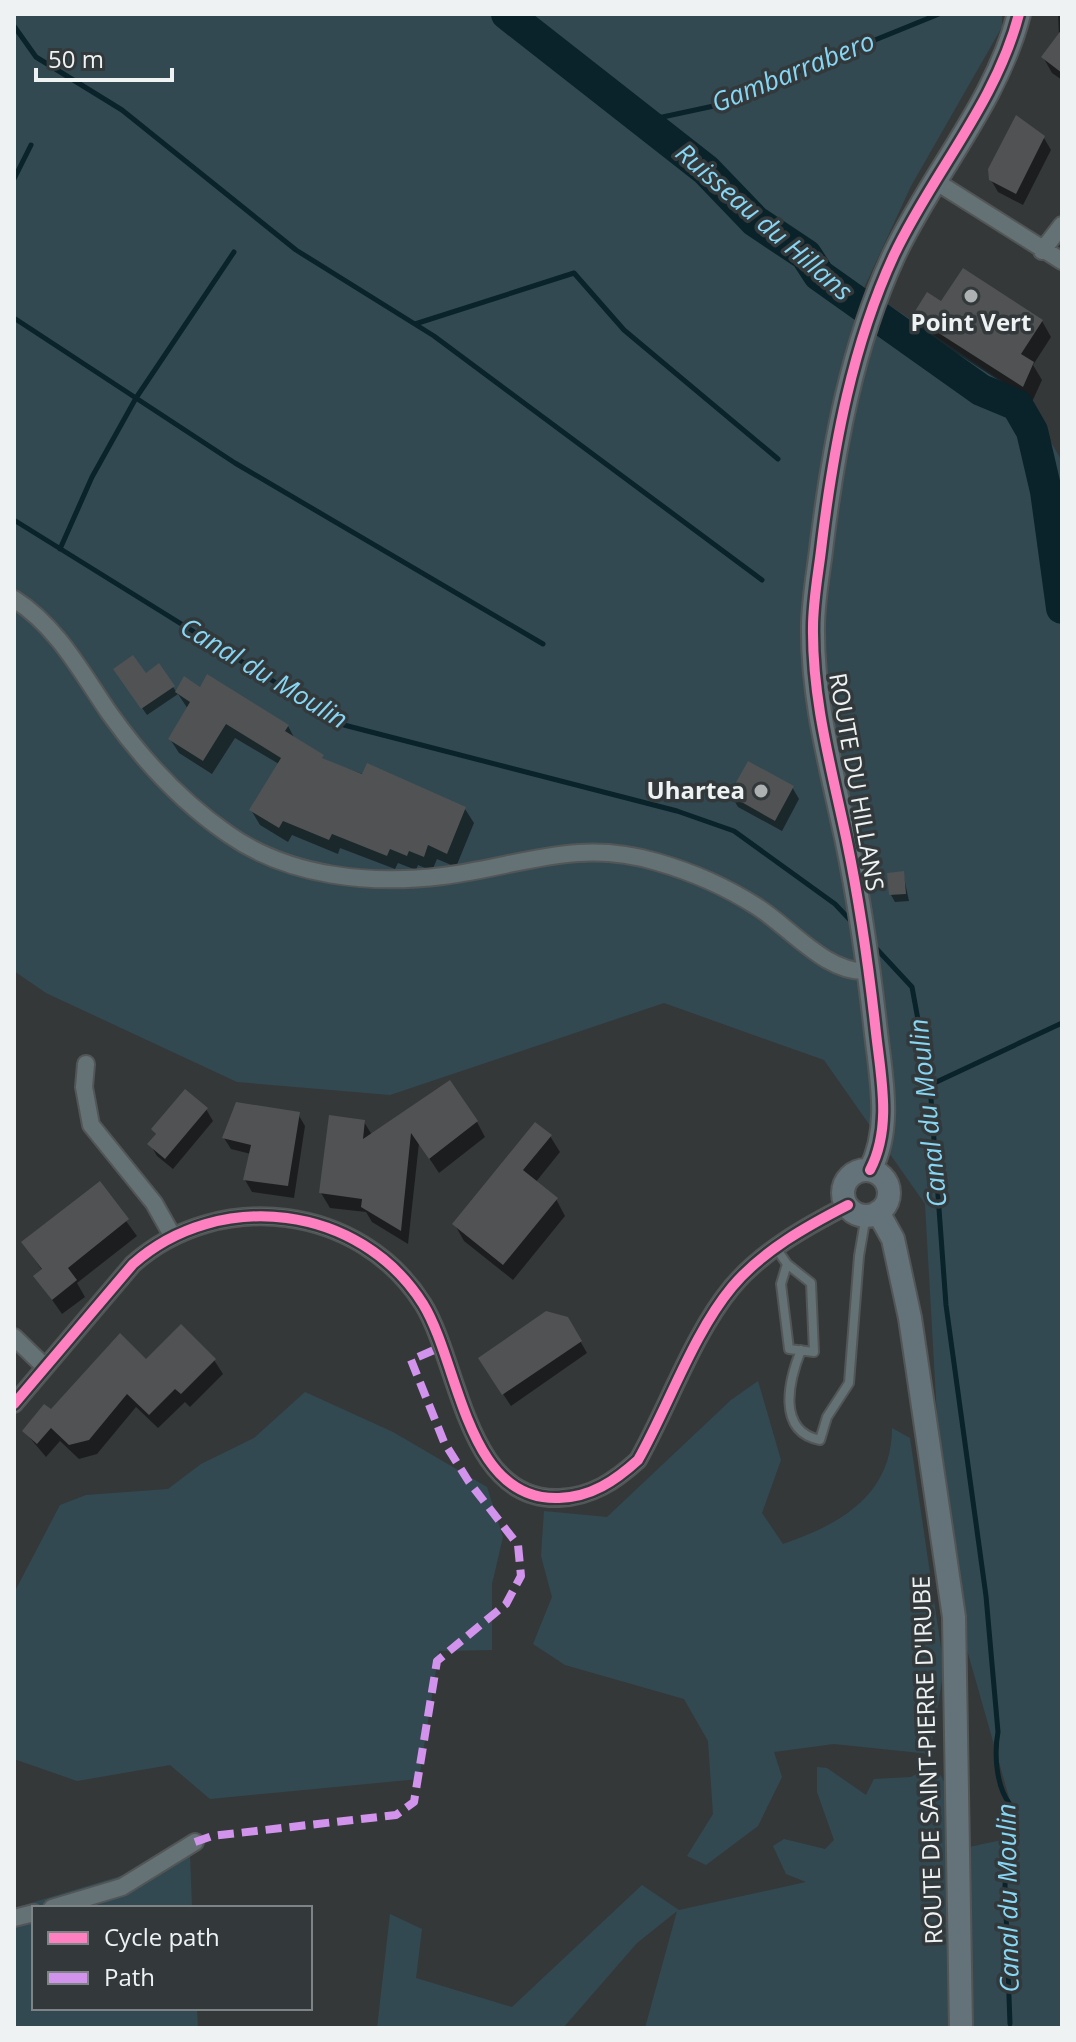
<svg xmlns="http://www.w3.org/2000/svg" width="1076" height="2042" viewBox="0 0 1076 2042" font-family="'Open Sans',sans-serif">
  <rect width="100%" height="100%" fill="#353839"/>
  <path fill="#324952" d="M14 14H1002V27L911 186 864 288 1023 395 1062 461V2028H645L677 1911 637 1943 563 2028H377L390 1914 422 1929 416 1978 512 2007 642 1885 679 1910 806 1882 786 1874 773 1846 784 1839 825 1849 834 1840 817 1792V1767L827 1768 866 1795 874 1779 911 1777 932 1765C955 1785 951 1825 946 1852L1020 1836 946 1576 925 1204 824 1060 664 1003 390 1095 237 1082 46 993 14 971Z
    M758 1381 781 1460 762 1513 783 1544C841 1524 892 1495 892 1428L910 1438 944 1668 930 1754 834 1744 774 1752 782 1777 758 1826 706 1865 687 1856 713 1814 708 1741 684 1699 565 1665 533 1644 552 1597 541 1556 544 1511 607 1517 731 1400Z
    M305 1392 393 1432 487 1487 503 1537 492 1584V1650L439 1651 419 1779 210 1799 170 1765 77 1781 14 1759V1593L60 1505 86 1495 168 1489 201 1464 254 1438Z
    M190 1855 192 1908H34V2008H197L198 2028H14V1908Z"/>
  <path fill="#0007" d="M1058 14H1062V80L1052 73 1043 57 1059 37Z
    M1044 138 1051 150 1023 205 998 192 991 180Z
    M914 316 1042 321 1051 337 1033 365 1042 380 1032 402 924 332Z
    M145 675 173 687 177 693 201 690 288 726 296 741 325 761 465 809 474 823 456 867 437 859 432 871 418 865 416 870 398 863 395 869 340 848 338 854 292 835 288 842 260 825 251 810 279 764 235 738 212 774 179 753 170 739 188 709 178 694 147 715 120 676Z
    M792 787 799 799 782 831 738 807 731 795Z
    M903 873 909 901 895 902 891 895Z
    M206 1109 213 1121 173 1169 157 1156 150 1144 157 1136 153 1130Z
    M298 1114 305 1126 294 1198 252 1192 245 1180 251 1154 231 1149 224 1138Z
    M364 1122 372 1135 477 1122 485 1137 439 1173 419 1143 408 1244 372 1222 366 1212 330 1208 321 1193Z
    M550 1136 560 1152 535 1183 556 1199 565 1216 513 1280 464 1241 455 1225Z
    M99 1184 137 1236 77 1283 85 1297 62 1314 36 1277 42 1270 23 1243Z
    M567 1318 587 1353 511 1406 487 1370Z
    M214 1360 223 1374 190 1407 185 1402 158 1428 136 1407 97 1454 79 1459 60 1441 46 1457 24 1431 51 1412 146 1362Z"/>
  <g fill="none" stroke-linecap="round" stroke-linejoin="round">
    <path stroke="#0a222a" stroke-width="5" d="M14 26 36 57 122 110 296 250 434 336 762 580
      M644 121 723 104 743 90 759 87 939 14
      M14 179 31 145
      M14 318 235 463 543 644
      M415 324 574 273 624 330 778 459
      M14 520 344 725 677 811 734 831 835 904 853 923
      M60 549 92 477 136 398 234 252
      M873 945 912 987 930 1085 946 1305 986 1596 998 1732C994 1753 996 1785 1009 1803L1005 1886 1010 2024
      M930 1085 1062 1023"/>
    <path stroke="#0a222a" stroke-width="32" d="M507 14 706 170 755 221 806 255 819 275 981 390 1017 405 1032 431 1046 491 1062 608"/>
  </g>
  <path fill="#505253" d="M1062 29V73L1041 57Z
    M1016 115 1045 136 1016 194 989 180 988 169Z
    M963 268 1043 320 1021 354 1034 362 1023 387 912 316 927 292 941 301Z
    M133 655 146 673 159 663 175 686 141 709 113 669Z
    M207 674 289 725 285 731 324 755 322 758 362 774 367 763 466 807 447 854 428 845 424 857 409 851 407 856 390 849 387 856 332 834 329 840 283 821 279 828 249 810 281 758 226 724 203 761 168 739 190 702 175 692 184 676 200 687Z
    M748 761 794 786 775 821 729 795Z
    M904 871 906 894 889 895 887 873Z
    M450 1080 478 1121 429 1159 411 1133 401 1231 361 1207 362 1199 319 1193 329 1115 365 1120 363 1139Z
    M185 1089 208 1108 165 1159 147 1144 156 1134 151 1129Z
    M236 1102 300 1112 288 1186 243 1180 251 1145 222 1138Z
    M535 1122 552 1135 523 1170 558 1198 503 1265 452 1224Z
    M100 1181 129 1219 68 1268 77 1280 52 1300 33 1276 42 1269 21 1242Z
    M546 1311 568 1317 582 1341 502 1395 478 1358Z
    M181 1324 216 1359 181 1394 175 1389 149 1415 127 1394 89 1440 69 1445 51 1428 37 1444 22 1431 44 1404 51 1409 120 1333 146 1359Z"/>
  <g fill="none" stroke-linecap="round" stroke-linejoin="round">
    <defs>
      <path id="lane" d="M776 1248 787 1264 811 1283 814 1352 789 1349 781 1284 787 1264
        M801 1350C789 1380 776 1431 820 1440L827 1417 849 1383 859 1256 866 1215"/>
      <path id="street" d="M935 181 1062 261
        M1042 251 1062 225
        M14 599C58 627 81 672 110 714 142 759 183 803 228 834 289 877 371 885 443 876 522 866 576 838 657 862 692 872 726 887 756 906 790 927 827 975 869 971
        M86 1064 84 1087 91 1125 154 1203 172 1235
        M14 1337 45 1367
        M14 1404 133 1264C219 1188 360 1204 423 1304 460 1364 466 1502 559 1498 591 1497 615 1481 638 1460 669 1405 693 1334 732 1287 762 1251 807 1226 848 1205
        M52 1908 122 1887 195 1842
        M14 1918 34 1913"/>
      <path id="secondary" d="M870 1170C892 1128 881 1078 876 1033 869 969 860 905 847 842 832 770 812 701 813 627 813 599 819 570 822 542 834 445 852 346 894 255 932 174 996 103 1019 14
        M843 1193a23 23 0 1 1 46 0a23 23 0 1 1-46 0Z
        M878 1212 893 1239 910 1318 954 1617 961 2028"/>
    </defs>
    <use href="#lane" stroke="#535656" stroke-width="12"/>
    <use href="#street" stroke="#535656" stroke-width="20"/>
    <use href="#secondary" stroke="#535656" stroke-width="26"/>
    <use href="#lane" stroke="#647175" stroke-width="8"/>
    <use href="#street" stroke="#647175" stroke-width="16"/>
    <use href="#secondary" stroke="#647379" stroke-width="22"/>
    <path stroke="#d193ec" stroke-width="8" stroke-dasharray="16 8" stroke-linecap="butt" d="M195 1842 212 1836 396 1815 414 1802 437 1661 506 1604 521 1576 518 1545 469 1482 444 1442 411 1360 441 1347"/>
    <defs>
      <path id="cycleway" d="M870 1170C892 1128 881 1078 876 1033 869 969 860 905 847 842 832 770 812 701 813 627 813 599 819 570 822 542 834 445 852 346 894 255 932 174 996 103 1019 14
        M14 1404 133 1264C219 1188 360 1204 423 1304 460 1364 466 1502 559 1498 591 1497 615 1481 638 1460 669 1405 693 1334 732 1287 762 1251 807 1226 848 1205"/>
    </defs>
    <use href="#cycleway" stroke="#33393b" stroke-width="15"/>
    <use href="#cycleway" stroke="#ff80c0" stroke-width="10"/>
  </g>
  <g fill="#adb1b2" stroke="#33393b" stroke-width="3">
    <circle cx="971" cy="296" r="8"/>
    <circle cx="761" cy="791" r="8"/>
  </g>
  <g text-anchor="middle" stroke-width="7" stroke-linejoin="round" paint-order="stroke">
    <g font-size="24" font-weight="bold" fill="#eef2f3" stroke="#33393b">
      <text x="971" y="331">Point Vert</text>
      <text x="745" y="799" text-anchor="end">Uhartea</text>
    </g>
    <g font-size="24" fill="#eef2f3" stroke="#33393b">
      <text transform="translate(856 782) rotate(80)" y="8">ROUTE DU HILLANS</text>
      <text transform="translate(928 1760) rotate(-92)" y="8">ROUTE DE SAINT-PIERRE D'IRUBE</text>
    </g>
    <g font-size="26" font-style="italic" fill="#86d6f4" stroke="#33393b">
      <text transform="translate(793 72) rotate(-22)" y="9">Gambarrabero</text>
      <text transform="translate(764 222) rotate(41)" y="9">Ruisseau du Hillans</text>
      <text transform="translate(264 673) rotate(31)" y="9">Canal du Moulin</text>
      <text transform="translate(928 1113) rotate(-96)" y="9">Canal du Moulin</text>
      <text transform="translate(1008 1898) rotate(-91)" y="9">Canal du Moulin</text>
    </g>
  </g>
  <rect width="1076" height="2042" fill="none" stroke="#eef2f3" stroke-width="32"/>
  <rect x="32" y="1906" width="280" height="104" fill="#33393b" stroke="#7e8385" stroke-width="2"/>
  <rect x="48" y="1932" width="40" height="12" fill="#ff80c0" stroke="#7e8385" stroke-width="2"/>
  <text x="104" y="1946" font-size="24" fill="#eef2f3">Cycle path</text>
  <rect x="48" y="1972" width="40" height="12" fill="#d193ec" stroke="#7e8385" stroke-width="2"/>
  <text x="104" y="1986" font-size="24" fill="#eef2f3">Path</text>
  <path d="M36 68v12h136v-12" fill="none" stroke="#eef2f3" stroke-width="4"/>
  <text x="48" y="68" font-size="24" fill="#eef2f3" stroke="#33393b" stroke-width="6" paint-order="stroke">50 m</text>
</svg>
